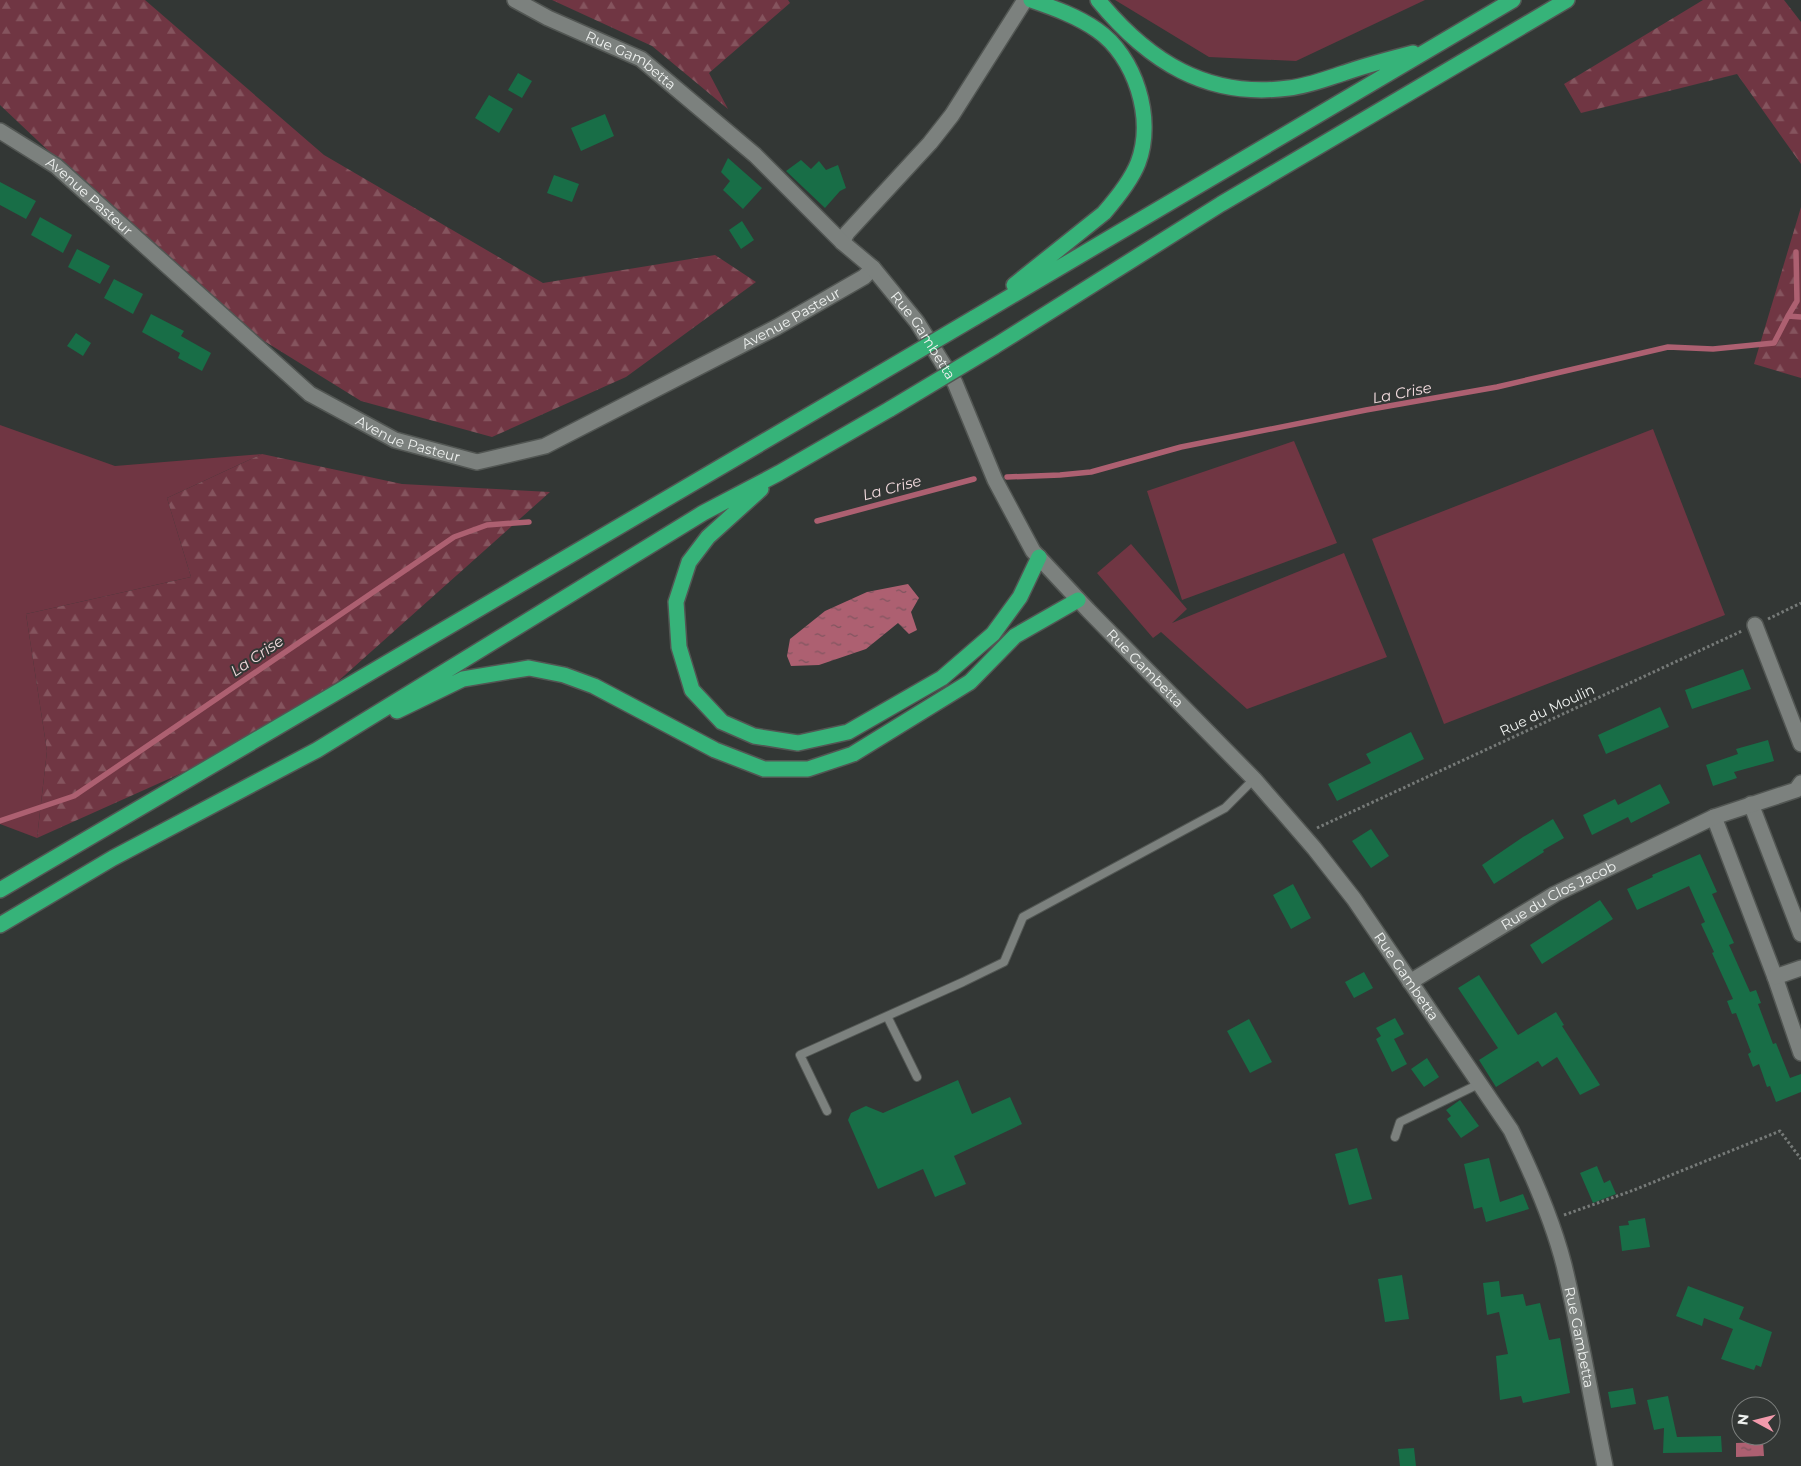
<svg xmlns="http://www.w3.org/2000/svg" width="1801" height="1466" viewBox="0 0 1801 1466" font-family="Montserrat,sans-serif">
  <defs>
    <pattern id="forest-firs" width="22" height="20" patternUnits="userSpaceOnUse" patternTransform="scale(1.25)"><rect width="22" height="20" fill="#703643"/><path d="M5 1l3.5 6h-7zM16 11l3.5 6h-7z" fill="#85545e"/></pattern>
    <pattern id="water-ripples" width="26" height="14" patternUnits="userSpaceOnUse" patternTransform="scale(1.25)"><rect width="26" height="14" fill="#ad6071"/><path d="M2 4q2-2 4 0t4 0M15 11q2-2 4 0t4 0" fill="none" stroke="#7f555f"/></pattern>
  </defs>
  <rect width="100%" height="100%" fill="#333735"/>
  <path fill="#703643" d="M1115 0H1425L1296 61 1209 57Z
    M0 425 115 466 262 454 167 498 191 577 26 614 47 751 37 838 0 824Z
    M1653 429 1725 615 1444 724 1372 539Z
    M1294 441 1337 543 1182 600 1147 491Z
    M1131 544 1187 609 1172 623 1344 553 1387 657 1247 709 1161 632 1153 638 1097 573Z"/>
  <path fill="url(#forest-firs)" d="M0 0H145L324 155 543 283 715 255 756 282 626 377 492 437 361 401 222 315 0 105Z
    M552 0H788L790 3 709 73 728 109 652 46Z
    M1703 0H1784L1801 22V164L1737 74 1581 113 1564 84Z
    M1801 207V378L1754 364Z
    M262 454 402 484 550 492 289 725 37 838 47 751 26 614 191 577 167 498Z"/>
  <path fill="url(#water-ripples)" d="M908 584 919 598 911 612 917 630 909 634 898 623 866 649 819 665 791 666 787 656 790 639 825 611 867 592Z
    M1763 1442 1764 1456 1736 1457V1443Z"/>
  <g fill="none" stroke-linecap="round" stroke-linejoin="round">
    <path stroke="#ad6071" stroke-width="5.5" d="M1788 316 1797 301 1796 252
      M1007 477 1060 475 1091 472 1181 447 1366 410 1497 387 1668 347 1713 349 1774 343 1788 316 1801 317
      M817 521 974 479
      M0 821 74 796 454 537 487 525 529 522"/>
  </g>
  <path fill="#186e47" d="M518 73 532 81 522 98 508 90Z
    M489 95 513 109 499 133 475 118Z
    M605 114 614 136 581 151 571 128Z
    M728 158 762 188 743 209 723 190 730 181 721 172Z
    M801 160 811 169 819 161 826 170 838 165 846 188 840 191 825 208 786 171Z
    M554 175 579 184 572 202 547 193Z
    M0 182 36 201 26 219 0 205Z
    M40 217 72 235 63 253 31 235Z
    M742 221 754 240 741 249 729 230Z
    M77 249 110 266 100 284 68 267Z
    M114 279 143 294 133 314 104 298Z
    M151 314 184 331 181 336 211 353 202 371 178 358 180 353 142 332Z
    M76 333 91 343 83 356 67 346Z
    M1743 669 1751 689 1692 709 1685 690Z
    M1660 707 1669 727 1606 754 1598 735Z
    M1411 732 1424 759 1337 801 1328 784 1371 763 1366 754Z
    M1768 740 1774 761 1734 772 1737 778 1713 786 1706 765 1738 754 1736 749Z
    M1660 784 1670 803 1631 823 1628 817 1592 835 1583 815 1615 799 1618 805Z
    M1553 819 1564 838 1543 850 1544 852 1494 884 1482 865 1523 837Z
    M1371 829 1389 856 1371 868 1352 841Z
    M1700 854 1717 892 1712 894 1734 943 1729 945 1750 992 1756 990 1761 1003 1758 1004 1773 1044 1776 1043 1790 1078 1801 1074V1092L1776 1102 1770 1086 1767 1087 1759 1064 1753 1067 1748 1054 1751 1052 1736 1013 1732 1014 1727 1001 1733 999 1712 953 1714 952 1701 924 1705 922 1689 886 1637 910 1627 889 1653 877 1652 875Z
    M1293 884 1311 918 1291 929 1273 895Z
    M1600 900 1613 919 1542 964 1530 945Z
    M1364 972 1373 988 1354 998 1345 982Z
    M1479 975 1518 1035 1556 1012 1564 1025 1562 1026 1600 1085 1580 1095 1557 1057 1542 1067 1538 1061 1496 1087 1479 1060 1498 1048 1458 988Z
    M1395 1018 1404 1034 1394 1039 1407 1064 1392 1072 1376 1039 1381 1036 1376 1028Z
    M1249 1019 1272 1062 1250 1073 1227 1031Z
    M1427 1058 1439 1077 1424 1087 1411 1069Z
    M958 1080 972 1114 1010 1097 1022 1124 954 1156 966 1184 935 1197 923 1169 878 1189 851 1127 848 1120 851 1113 866 1106 883 1113Z
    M1460 1100 1479 1126 1461 1138 1447 1119 1451 1116 1446 1110Z
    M1357 1148 1372 1199 1349 1205 1335 1154Z
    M1489 1158 1500 1202 1523 1194 1529 1209 1486 1222 1482 1207 1474 1209 1464 1164Z
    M1597 1166 1604 1183 1610 1180 1616 1194 1593 1203 1580 1173Z
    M1645 1218 1650 1247 1622 1251 1619 1226 1629 1225 1628 1221Z
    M1402 1275 1409 1319 1385 1322 1378 1279Z
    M1499 1281 1501 1297 1523 1294 1526 1306 1540 1303 1549 1340 1560 1338 1570 1393 1523 1403 1521 1396 1500 1400 1496 1356 1508 1354 1499 1312 1487 1315 1483 1283Z
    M1688 1286 1744 1307 1739 1319 1772 1332 1761 1367 1756 1365 1754 1370 1721 1359 1733 1329 1704 1318 1702 1326 1676 1316Z
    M1633 1388 1636 1404 1611 1408 1608 1392Z
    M1668 1396 1677 1437 1721 1436 1722 1452 1663 1453 1664 1428 1654 1430 1647 1400Z
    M1414 1448 1416 1466H1400L1398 1449Z"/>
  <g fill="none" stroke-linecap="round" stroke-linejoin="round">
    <defs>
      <path id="lane" d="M887 1016 917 1077
        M827 1111 800 1055 963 982 1004 962 1023 917 1225 808 1254 779
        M1395 1137 1400 1122 1479 1084"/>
      <g id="street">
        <path id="s1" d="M0 131 56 166 310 394 395 440 477 462 545 446 777 327 864 277 873 268"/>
        <path d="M842 242 847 233 930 143 952 115 1025 0"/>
        <path d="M1755 625 1801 744"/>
        <path d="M1751 804 1801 934"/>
        <path d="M1714 817 1775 977 1801 1053"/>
        <path d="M1775 977 1801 968"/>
        <path id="s2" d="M1410 982 1555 894 1714 817 1796 790 1801 783"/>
      </g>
      <g id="secondary">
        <path id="s3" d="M515 0 548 18 641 59 755 155 842 242 873 268 917 322 955 383 995 480 1033 551 1088 610 1254 779 1314 848 1354 899 1511 1130C1532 1173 1552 1218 1564 1265 1580 1331 1591 1399 1605 1466"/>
      </g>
      <path id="highway" d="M1098 0C1148 61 1207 99 1289 88 1308 86 1325 79 1344 73 1366 65 1390 59 1413 53
        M1014 285 1104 213C1117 198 1131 181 1138 163 1155 118 1135 56 1097 30 1077 16 1054 8 1031 0
        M974 318 1513 0
        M995 346 1221 204 1567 0
        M761 489 708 537 689 562 676 602 679 647 692 690 722 722 754 736 798 743 848 732 942 678 993 634 1020 597 1039 557
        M397 711 463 679 529 668 564 675 594 686 715 750 764 769H808L853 754 970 682 1015 636 1078 600
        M0 890 867 381
        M0 925 113 858 317 750 703 513 779 473 890 409"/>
    </defs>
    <use href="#lane" stroke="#525653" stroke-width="10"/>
    <use href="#street" stroke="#525653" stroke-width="18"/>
    <use href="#secondary" stroke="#525653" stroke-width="18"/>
    <use href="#highway" stroke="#525653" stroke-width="18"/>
    <path stroke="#767a78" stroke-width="3" stroke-dasharray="2.5 2.5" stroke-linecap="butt" d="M1768 619 1801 603
      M1317 828 1742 631
      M1564 1215 1634 1190 1780 1131 1801 1159"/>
    <use href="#lane" stroke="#7c817e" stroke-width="8"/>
    <use href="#street" stroke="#7c817e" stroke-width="15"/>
    <use href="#secondary" stroke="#7c817e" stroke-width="15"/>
    <use href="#highway" stroke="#36b379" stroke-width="15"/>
    <defs>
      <path id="highway-bridge" d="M867 381 974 318
        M890 409 995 346"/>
    </defs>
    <use href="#highway-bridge" stroke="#525653" stroke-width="18" stroke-linecap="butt"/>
    <use href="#highway-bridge" stroke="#36b379" stroke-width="15"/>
  </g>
  <g text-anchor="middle" stroke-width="4" stroke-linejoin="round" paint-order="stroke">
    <g font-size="14" fill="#eef1ef" stroke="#333735">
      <text dy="5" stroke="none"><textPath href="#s3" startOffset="131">Rue Gambetta</textPath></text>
      <text dy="5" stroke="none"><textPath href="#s1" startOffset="111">Avenue Pasteur</textPath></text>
      <text dy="5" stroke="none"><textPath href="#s1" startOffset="936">Avenue Pasteur</textPath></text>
      <text dy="5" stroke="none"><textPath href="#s3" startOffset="536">Rue Gambetta</textPath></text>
      <text dy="5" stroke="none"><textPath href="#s1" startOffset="516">Avenue Pasteur</textPath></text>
      <text dy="5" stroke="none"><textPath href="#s3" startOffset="941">Rue Gambetta</textPath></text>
      <text transform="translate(1547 710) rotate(-25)" y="5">Rue du Moulin</text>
      <text dy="5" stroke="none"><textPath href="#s2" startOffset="172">Rue du Clos Jacob</textPath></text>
      <text dy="5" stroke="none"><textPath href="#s3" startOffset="1346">Rue Gambetta</textPath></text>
      <text dy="5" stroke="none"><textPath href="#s3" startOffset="1751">Rue Gambetta</textPath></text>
    </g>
    <g font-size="15" font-style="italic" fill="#f2dbde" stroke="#333735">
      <text transform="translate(1402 393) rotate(-11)" y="5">La Crise</text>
      <text transform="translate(892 488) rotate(-15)" y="5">La Crise</text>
      <text transform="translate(257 656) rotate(-34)" y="5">La Crise</text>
    </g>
  </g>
  <g transform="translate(1756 1421) rotate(277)"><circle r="24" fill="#333735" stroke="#7e817f"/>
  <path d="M0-4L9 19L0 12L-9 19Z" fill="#f29aac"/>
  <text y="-8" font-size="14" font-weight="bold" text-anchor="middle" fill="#eef1ef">N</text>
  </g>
</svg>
